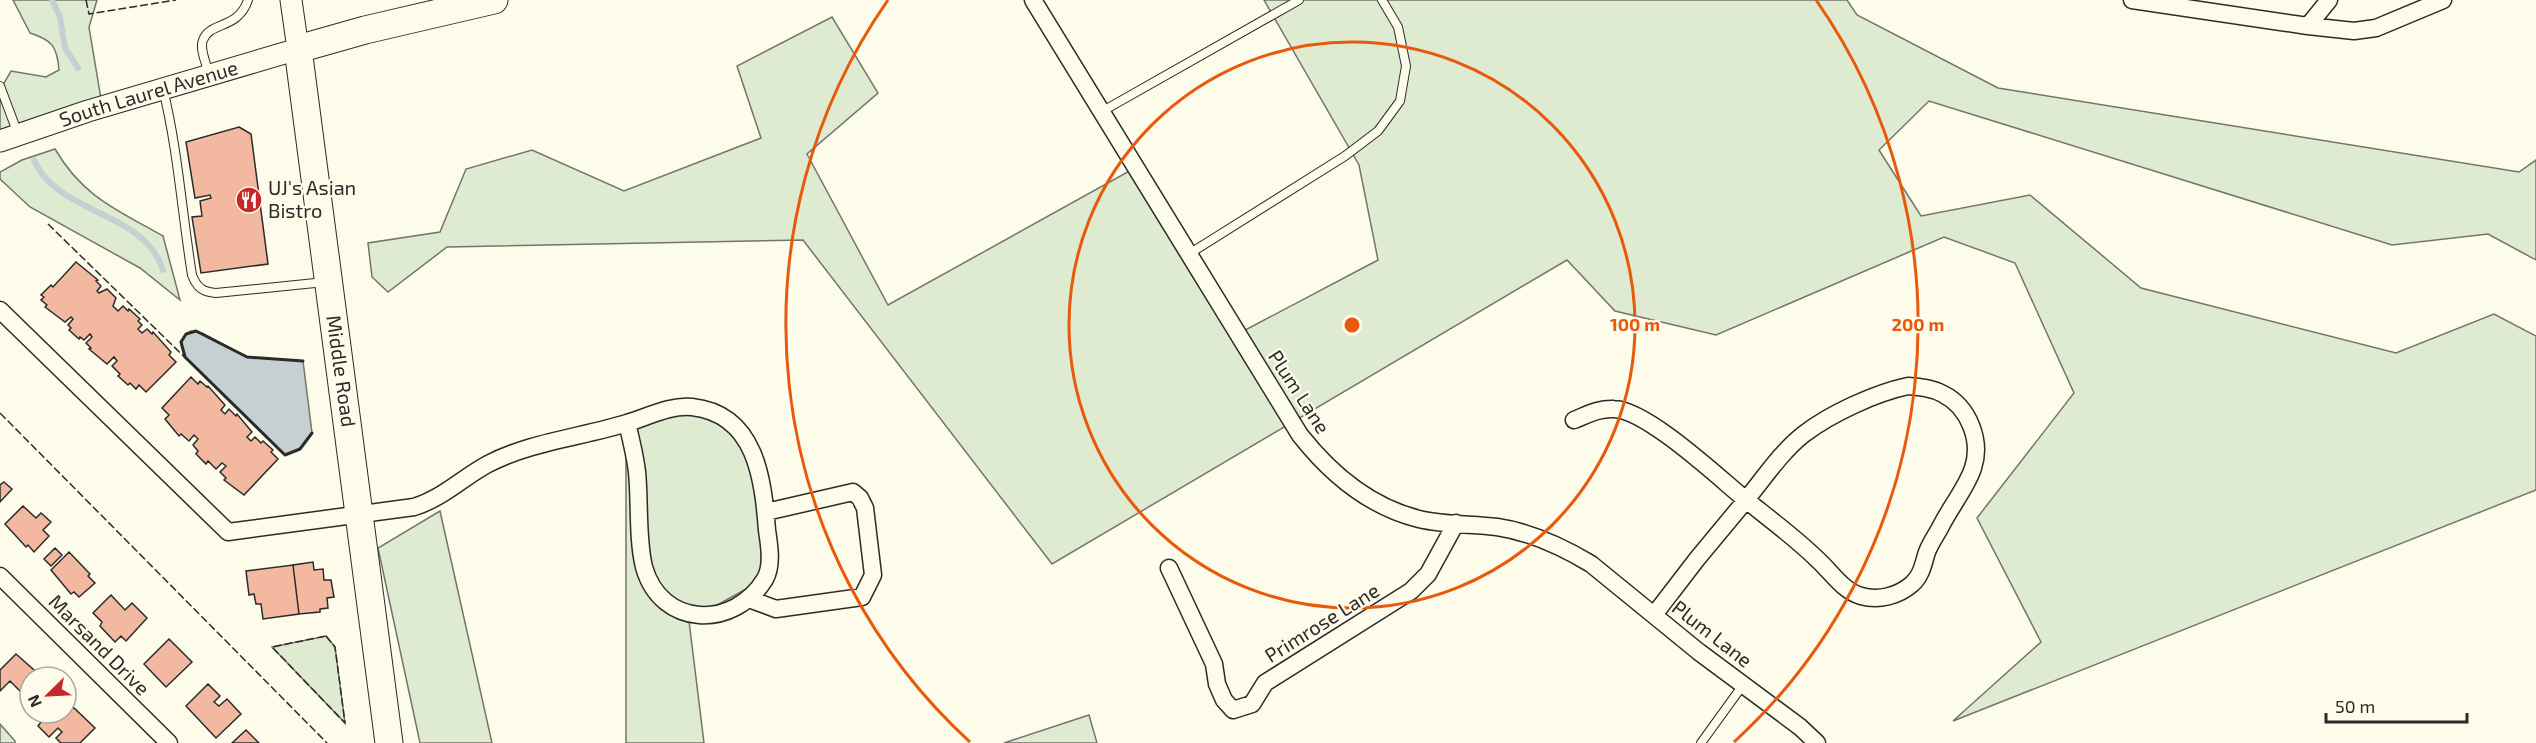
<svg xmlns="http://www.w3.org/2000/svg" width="2536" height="743" viewBox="0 0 2536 743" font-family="'Exo 2',sans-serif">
  <rect width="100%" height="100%" fill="#fdfbea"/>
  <path fill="#deebd1" stroke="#74746e" stroke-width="1.5" d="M13 0H97L89 27 101 99 0 134V90L11 71 46 77 59 70C57 46 52 40 30 33Z
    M1264 0H1847L1857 15 1998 88 2519 172 2536 160V260L2488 234 2392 245 1929 101 1879 150 1921 216 2030 195 2141 288 2396 353 2494 314 2536 336V490L1953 721 2041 642 1977 518 2074 393 2015 263 1944 237 1716 335 1615 311 1567 260 1052 564 803 240 447 247 388 292 372 277 368 243 440 232 466 169 532 150 624 191 761 138 737 66 832 17 878 93 807 154 888 305 1133 169 1234 336 1378 260 1359 165Z
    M55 149C83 197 117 210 163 236L180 300 140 268 30 207 0 179V172L22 160Z
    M668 407 737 428 759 488 762 580 689 621 704 743H626V434Z
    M440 511 492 743H420L378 548Z
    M326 636 335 647 345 723 272 647Z
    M1089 715 1097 743H1004Z
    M0 724 15 741V743H0Z"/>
  <path fill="#c7d0d0" stroke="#74746e" stroke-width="1.5" d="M191 331 202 333 247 357 303 361 312 433 300 449 285 455 185 357 181 342 186 334Z"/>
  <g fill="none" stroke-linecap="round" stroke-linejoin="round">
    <path stroke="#c7d0d0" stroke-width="6" d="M52 0 60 17 65 48 78 68
      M34 160C57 215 144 210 163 270"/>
  </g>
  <path fill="#f2b8a0" stroke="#2b2b2b" stroke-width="1.5" d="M239 127 251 134 268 264 201 273 192 217 202 216 200 201 211 198 210 195 195 198 186 142Z
    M76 262 98 280 96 281 101 286 97 291 99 293 107 289 116 298 113 306 118 311 123 306 128 311 129 309 140 319 138 321 142 325 138 329 142 333 147 329 152 334 153 332 171 352 169 355 176 362 146 392 139 385 136 389 130 383 128 385 118 376 120 374 112 366 117 361 114 357 107 364 89 349 91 348 86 343 92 337 90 334 84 340 80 337 79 339 69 330 71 328 68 325 73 319 71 317 65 322 45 307 47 305 41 300 44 297 41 295 51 285 53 287Z
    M191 377 198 384 200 381 207 387 208 386 225 405 221 410 225 414 229 409 236 416 237 414 252 432 247 437 251 441 255 437 261 443 263 441 273 450 271 452 278 459 244 495 224 480 226 478 220 472 226 466 222 463 216 469 208 461 206 464 196 454 198 451 193 445 198 439 194 435 189 441 181 434 179 436 165 419 169 415 162 408Z
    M4 482 12 489 0 502V485Z
    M23 506 36 518 41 513 51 522 43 530 49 536 34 552 28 545 26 547 5 524Z
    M55 548 62 555 51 566 44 559Z
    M69 552 90 574 88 576 95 583 79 597 74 592 71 594 51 570Z
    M313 562 314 570 323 569 324 580H331L334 597 327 598 328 608 320 609V612L299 614 293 565Z
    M293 565 299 614 263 619 261 604H256L254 594 249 595 246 571Z
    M111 595 125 610 132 603 147 618 126 641 121 636 115 642 100 626 102 622 93 613Z
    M169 639 192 662 166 687 144 664Z
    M16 654 42 677H30V701L10 681 0 691V670Z
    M208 684 220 696 214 702 219 706 227 699 241 714 216 738 186 706Z
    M66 705 71 710 73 707 95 728 80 743H61L56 738 62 732 58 728 49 737 38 726 48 713H66Z
    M246 730 259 743H232Z"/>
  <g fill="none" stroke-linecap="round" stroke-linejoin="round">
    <defs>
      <path id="service" d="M209 74C207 65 199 49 203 40 210 21 238 30 248 0
        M0 86 18 134
        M163 89C178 150 182 213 192 275 197 288 203 292 216 293L325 282
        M1101 112 1299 0
        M1189 254 1345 156 1378 131 1400 101 1406 66 1398 27 1382 0
        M1701 743 1743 685"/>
      <path id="minor" d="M1033 0 1300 435C1330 473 1370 507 1419 519 1444 525 1471 524 1497 527 1531 532 1561 546 1591 564L1699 652 1800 727 1817 743
        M2132 0 2308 26
        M2329 0 2308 26 2354 31 2376 28 2443 0
        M0 310 228 532 414 507C443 498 462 478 488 464 530 442 582 437 627 423 648 417 669 405 692 407 756 414 763 479 767 530 769 544 773 565 765 579 734 630 661 628 644 567 637 539 640 501 637 472 635 455 631 439 627 423
        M1908 386C1920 387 1932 388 1943 394 1969 407 1982 441 1973 468 1967 487 1949 509 1940 528 1936 535 1930 544 1927 552 1923 564 1922 575 1912 584 1898 596 1879 601 1861 596 1843 591 1832 573 1819 561 1797 539 1771 520 1746 500 1764 478 1782 451 1804 434 1830 414 1875 393 1908 386Z
        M1574 420C1587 415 1599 408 1614 409 1647 410 1718 477 1746 500L1697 559 1654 615
        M1169 568 1214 664 1217 684 1224 700 1233 710 1252 704 1265 683 1411 591 1428 574 1456 523
        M0 576 169 743
        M749 599 776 609 862 597 873 575 865 508 860 498 853 492 766 512"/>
      <g id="tertiary">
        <path id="s1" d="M0 141 88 111 298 49 291 0"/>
      </g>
      <path id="primary" d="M389 743 298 49 365 30 494 0"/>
    </defs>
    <use href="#service" stroke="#2b2b2b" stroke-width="10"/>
    <use href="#minor" stroke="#2b2b2b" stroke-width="19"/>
    <use href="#tertiary" stroke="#2b2b2b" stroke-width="23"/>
    <use href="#primary" stroke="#2b2b2b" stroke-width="29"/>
    <use href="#service" stroke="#fdfbea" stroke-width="8"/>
    <use href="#minor" stroke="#fdfbea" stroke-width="16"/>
    <use href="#tertiary" stroke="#fdfbea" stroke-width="21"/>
    <use href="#primary" stroke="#fdfbea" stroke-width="27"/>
    <path stroke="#2b2b2b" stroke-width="1.5" stroke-dasharray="8 3" stroke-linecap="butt" d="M86 0 89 14 176 0
      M48 224 285 455 300 449 312 433
      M0 413 327 743
      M326 636 335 647 345 723 272 647Z"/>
    <path stroke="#2b2b2b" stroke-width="3" d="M303 361 247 357 196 331 186 334 181 342 185 357 285 455 300 449 312 433"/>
  </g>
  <g fill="none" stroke="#e8590c" stroke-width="3">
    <circle cx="1352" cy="325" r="283"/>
    <path d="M970 742A566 566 0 0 1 888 0M1816 0A566 566 0 0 1 1734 742"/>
  </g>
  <defs>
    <symbol id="restaurant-disc" viewBox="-11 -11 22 22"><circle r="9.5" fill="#c62828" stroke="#fdfbea"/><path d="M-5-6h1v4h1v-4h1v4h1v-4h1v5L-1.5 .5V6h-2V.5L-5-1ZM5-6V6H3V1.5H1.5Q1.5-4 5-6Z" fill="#fff"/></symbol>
  </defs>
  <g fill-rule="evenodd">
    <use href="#restaurant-disc" x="234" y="185" width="30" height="30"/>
  </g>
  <g text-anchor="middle" stroke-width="4.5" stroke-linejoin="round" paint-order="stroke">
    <g font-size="20" fill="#2b2b2b" stroke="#fdfbea">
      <text dy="7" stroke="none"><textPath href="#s1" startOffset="156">South Laurel Avenue</textPath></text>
      <text transform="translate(341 371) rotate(82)" y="7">Middle Road</text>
      <text transform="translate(1299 392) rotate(57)" y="7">Plum Lane</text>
      <text transform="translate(1322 623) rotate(-32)" y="7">Primrose Lane</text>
      <text transform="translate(1712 634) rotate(38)" y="7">Plum Lane</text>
      <text transform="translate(99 645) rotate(45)" y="7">Marsand Drive</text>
    </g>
    <g font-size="20" fill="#2b2b2b" stroke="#fdfbea" text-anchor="start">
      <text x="268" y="195">UJ's Asian<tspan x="268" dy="23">Bistro</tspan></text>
    </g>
  </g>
  <circle cx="1352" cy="325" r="9" fill="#e8590c" stroke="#fdfbea" stroke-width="3"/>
  <g font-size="18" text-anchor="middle" font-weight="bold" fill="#e8590c" stroke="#fdfbea" stroke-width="4.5" stroke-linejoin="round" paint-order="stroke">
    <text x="1635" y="331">100 m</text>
    <text x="1918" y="331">200 m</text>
  </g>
  <g transform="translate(48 695) rotate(246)"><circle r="28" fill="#fdfbea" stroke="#a9a89e" stroke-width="1.5"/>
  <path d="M0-4.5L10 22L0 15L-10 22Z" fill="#c62828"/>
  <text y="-9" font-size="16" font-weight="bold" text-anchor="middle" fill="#2b2b2b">N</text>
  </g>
  <path d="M2326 713v9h141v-9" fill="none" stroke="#2b2b2b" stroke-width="3"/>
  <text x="2335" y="713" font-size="18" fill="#2b2b2b" stroke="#fdfbea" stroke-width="4.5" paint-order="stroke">50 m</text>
</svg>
